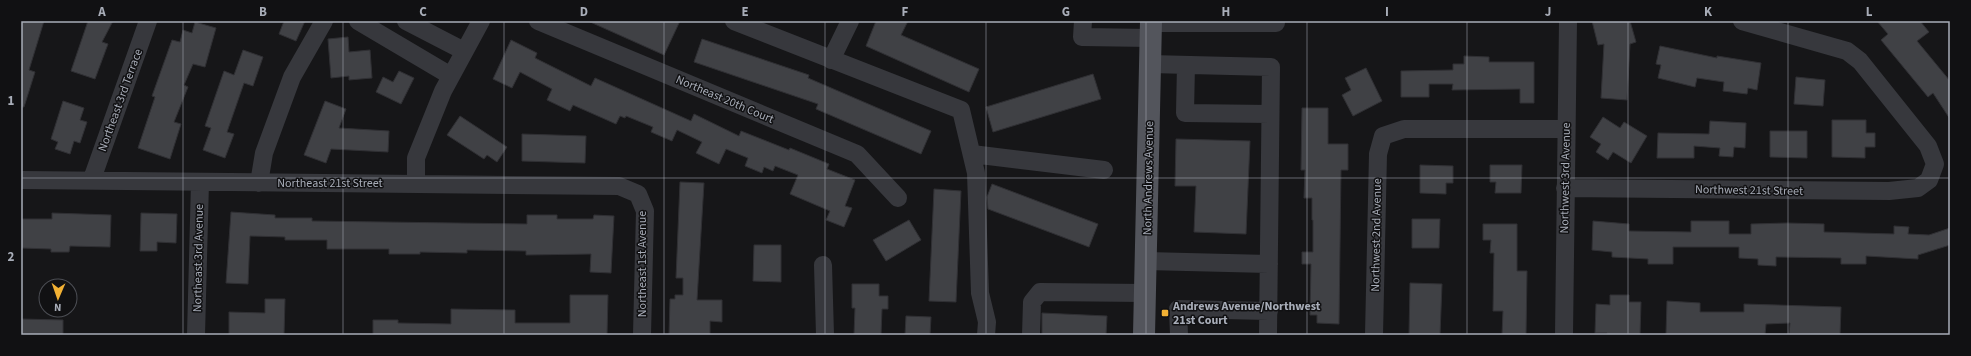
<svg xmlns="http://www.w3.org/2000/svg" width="1971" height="356" viewBox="0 0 1971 356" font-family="'Source Sans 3',sans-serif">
  <rect width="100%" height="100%" fill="#161618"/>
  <path fill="#404145" stroke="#303034" d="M21 21H44L29 70 35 72 24 107H21Z
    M88 21H113L102 42 108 44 95 79 71 71Z
    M284 21H305L296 41 279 34Z
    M588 21H680L664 55Z
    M876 21H908L901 35 979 69 969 92 866 46Z
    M1592 21H1630L1636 42 1630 44 1627 100 1601 98 1604 44 1598 45Z
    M1877 21H1920L1929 32 1917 41 1950 81V119L1933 93 1928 97 1881 40 1888 34Z
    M195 22 216 28 205 67 193 64 184 85 188 87 174 122 181 124 170 159 138 148 155 97 152 96 172 40 180 42 183 30 192 33Z
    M348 37 349 52 370 50 372 78 349 80V76L331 78 328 39Z
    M702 39 809 75 808 78 931 131 921 154 816 109 818 104 694 62Z
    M511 40 537 53 535 58 591 86 595 78 691 121 694 114 739 136 741 131 789 150 790 148 829 164 827 169 855 180 845 206 852 208 844 227 826 220 830 211 790 194 798 175 775 166 773 171 764 167 762 173 745 166 748 158 726 149 719 164 696 153 702 142 677 130 672 141 651 132 653 127 626 116 625 118 620 116 616 124 573 105 570 111 547 100 552 89 520 72 512 88 493 79Z
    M1660 46 1717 58V56L1761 63 1757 90 1748 88 1747 94 1723 91 1724 82 1697 78 1695 87 1658 78 1661 65 1656 64Z
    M243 50 263 57 253 86 244 83 227 132 234 134 225 158 203 150 211 128 205 126 224 71 234 75Z
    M1464 56 1489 57V62H1534V103H1520V89L1452 90 1453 84H1429V97H1401V71L1453 70V64H1464Z
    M1366 68 1382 101 1353 116 1342 95 1351 90 1345 78Z
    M399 71 414 78 401 104 376 92 383 77 393 82Z
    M1093 74 1101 99 993 132 986 107Z
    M1796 77 1825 80 1823 106 1794 104Z
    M63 101 84 108 80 120 87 122 80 143 74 141 70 154 55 149 58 142 51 139Z
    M325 101 346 109 339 128 389 131 388 152 331 149 326 163 304 155Z
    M1302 108H1328V144H1348V170H1341L1339 324 1317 323V315H1310L1311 264H1302V252H1313V220H1312V198H1304L1305 170H1301Z
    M460 116 507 147 497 162 487 155 484 159 447 135Z
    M1603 117 1620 128 1624 122 1647 136 1631 163 1613 152 1608 160 1596 152 1601 144 1590 137Z
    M1832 120H1866V133H1875V147H1865V158L1832 157Z
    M1710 121 1746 123 1745 148 1734 147 1733 157 1719 156 1720 148 1694 146V158H1657L1658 133 1709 134Z
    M1770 131H1807V158L1770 157Z
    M522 134 586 136 585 163 522 161Z
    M1176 139 1250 141 1246 234 1194 232 1196 186H1175Z
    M1420 165 1453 166V183H1446V194L1420 193Z
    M1490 165H1522L1521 193H1495L1496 182H1490Z
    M680 182 704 183 697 300H722V322L710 321V335H669L670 299H675V295H683V278H676Z
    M992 184 1098 224 1089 247 988 209 987 197Z
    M934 189 961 191 956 302 929 301Z
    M231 212 275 215V218H312V221L527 224V215H557V219H593L594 215 614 216 611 273 590 272 591 254 526 255V251L467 250V253L420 252V254H389V249H327V240H285V237L250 236 248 284 226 283Z
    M52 213 111 215 110 247 70 246 69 252H51V249L21 248V219H52Z
    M141 213 177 214 176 243 157 242V251H140Z
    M1412 219H1440L1439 248H1412Z
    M909 220 921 240 886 261 873 240Z
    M1593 221 1629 224V231L1691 232V221H1729V234H1751V224L1787 223 1824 224V232L1894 234V226L1909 227 1908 234 1929 235 1950 228V245L1918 255V259L1866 256V264H1841V258L1776 257V266L1758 265V259L1739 258V247H1673V264H1648V259L1612 257V252L1592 250Z
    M1483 224H1517V271H1527L1526 335H1502L1503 311H1493L1494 253H1490L1491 240H1483Z
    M754 245H781V282L753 281Z
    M1410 283 1442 284 1440 335H1409Z
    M852 284H879V296H888V309H882L881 335H854L855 308H852Z
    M570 295H608L607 335H373V320H398V323L451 324V309L515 310V323H570Z
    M1610 295H1629V302H1641L1640 335H1607V333H1595L1596 304 1610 305Z
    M265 299H285L284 335H229V312L265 313Z
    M1667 301 1700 303V312H1744V304L1841 307 1840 335 1789 334 1790 323 1766 324 1765 335 1666 334Z
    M1042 313 1107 316 1106 335H1042Z
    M906 316 931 317 930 335H905Z
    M21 319 63 320V335H21Z"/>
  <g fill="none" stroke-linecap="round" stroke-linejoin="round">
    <path stroke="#37383d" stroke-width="18" d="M358 21 451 76
      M406 21 464 51
      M538 21 857 154 898 198
      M734 21 961 110 976 173 980 293 987 322 986 335
      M1083 21 1082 37 1151 38
      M1151 23H1276
      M831 60 850 21
      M1150 64 1271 67 1268 335
      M1186 65 1185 113 1270 114
      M972 154 1104 170
      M92 179 148 21
      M21 180 619 186 638 194 645 211 642 335
      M259 183 264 153 292 77 324 21
      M416 183V158L443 91 481 21
      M1565 188 1889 191 1918 188 1929 180 1935 164 1928 146 1860 61 1847 51 1742 21
      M1146 261 1269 264
      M823 265 825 335
      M196 335 200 182
      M1031 335 1032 302 1040 292 1145 293
      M1179 335 1178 309 1269 311
      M1374 335 1378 154 1383 136 1404 129H1566
      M1564 335 1568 21"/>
    <path stroke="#53555c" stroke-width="22" d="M1144 335 1151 21"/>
  </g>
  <path fill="none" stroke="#a8adb8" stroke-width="1" stroke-opacity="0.55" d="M183 21V335M343 21V335M504 21V335M664 21V335M825 21V335M986 21V335M1146 21V335M1307 21V335M1467 21V335M1628 21V335M1788 21V335M21 178H1950"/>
  <rect fill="#f2b134" stroke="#111113" stroke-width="1.5" x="1161" y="309" width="8" height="8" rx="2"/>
  <g text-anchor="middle" stroke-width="3" stroke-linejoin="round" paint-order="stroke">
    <g font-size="12" fill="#a8adb8" stroke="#111113">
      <text transform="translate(725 99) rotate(23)" y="4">Northeast 20th Court</text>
      <text transform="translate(120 100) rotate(-70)" y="4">Northeast 3rd Terrace</text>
      <text transform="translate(1148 178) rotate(-89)" y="4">North Andrews Avenue</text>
      <text transform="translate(1565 178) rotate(-89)" y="4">Northwest 3rd Avenue</text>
      <text x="330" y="187">Northeast 21st Street</text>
      <text transform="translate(1749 190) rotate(1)" y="4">Northwest 21st Street</text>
      <text transform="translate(1376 235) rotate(-89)" y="4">Northwest 2nd Avenue</text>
      <text transform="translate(198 258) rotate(-89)" y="4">Northeast 3rd Avenue</text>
      <text transform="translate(642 264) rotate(-90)" y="4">Northeast 1st Avenue</text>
    </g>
    <g font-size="12" font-weight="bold" fill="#a8adb8" stroke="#111113" text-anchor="start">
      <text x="1173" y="310">Andrews Avenue/Northwest<tspan x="1173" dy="14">21st Court</tspan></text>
    </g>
  </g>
  <rect width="1971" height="356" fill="none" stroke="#111113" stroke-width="44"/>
  <g transform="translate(58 298) rotate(182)"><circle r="19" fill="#111113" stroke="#4d4f55"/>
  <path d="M0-3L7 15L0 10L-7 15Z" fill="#f2b134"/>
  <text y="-6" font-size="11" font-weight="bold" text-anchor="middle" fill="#a8adb8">N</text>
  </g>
  <rect x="22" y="22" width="1927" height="312" fill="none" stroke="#a8adb8" stroke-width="1.5"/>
  <g font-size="13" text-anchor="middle" font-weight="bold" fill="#a8adb8">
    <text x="102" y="16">A</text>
    <text x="263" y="16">B</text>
    <text x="423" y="16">C</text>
    <text x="584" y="16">D</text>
    <text x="745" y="16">E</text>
    <text x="905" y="16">F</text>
    <text x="1066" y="16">G</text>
    <text x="1226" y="16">H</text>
    <text x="1387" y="16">I</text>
    <text x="1548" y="16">J</text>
    <text x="1708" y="16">K</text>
    <text x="1869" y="16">L</text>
    <text x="11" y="105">1</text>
    <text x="11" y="261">2</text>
  </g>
</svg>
